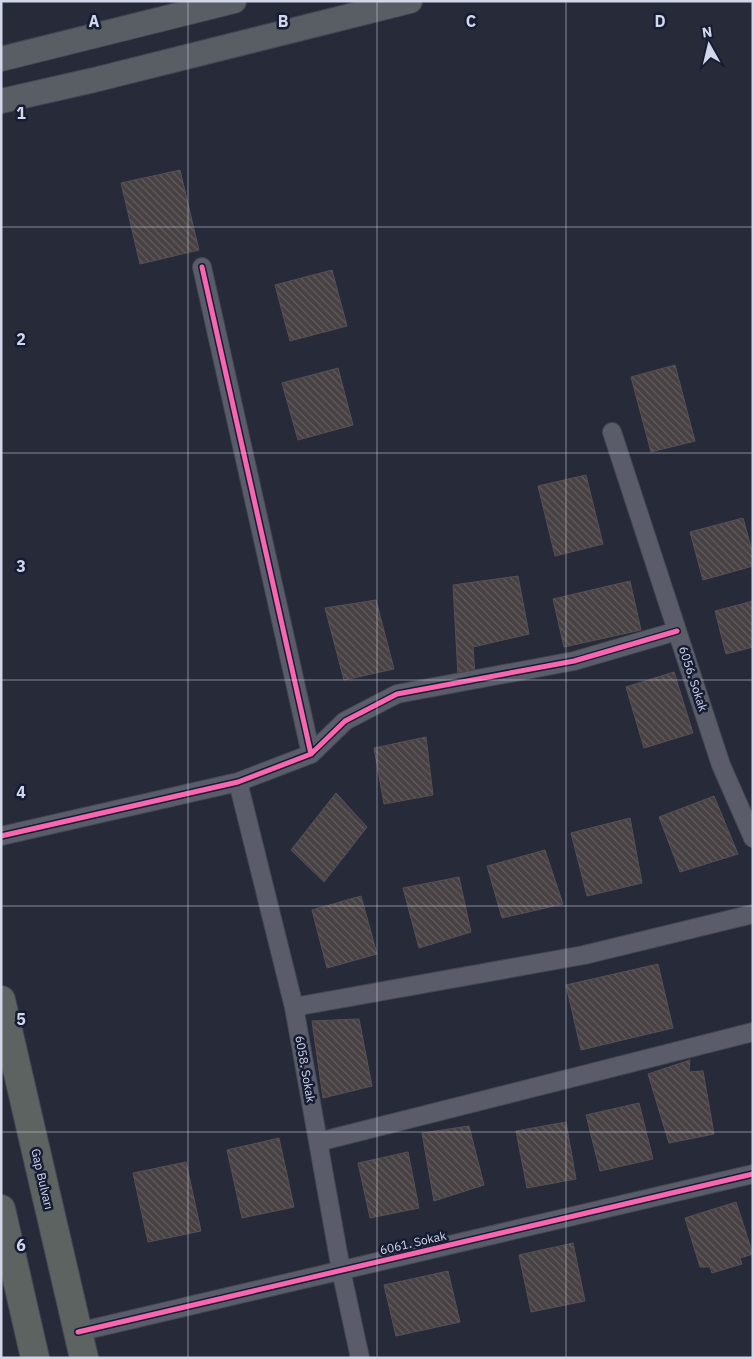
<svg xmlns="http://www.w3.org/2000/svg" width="754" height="1359" viewBox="0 0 754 1359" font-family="'IBM Plex Sans',sans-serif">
  <defs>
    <pattern id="building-back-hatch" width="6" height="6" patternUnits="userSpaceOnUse" patternTransform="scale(1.25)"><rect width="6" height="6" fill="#484143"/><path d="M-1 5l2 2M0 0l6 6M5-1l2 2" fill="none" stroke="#625c5e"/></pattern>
  </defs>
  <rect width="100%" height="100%" fill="#272a39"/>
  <path fill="url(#building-back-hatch)" stroke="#565055" d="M180 170 199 250 140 264 121 183Z
    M332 270 347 326 290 341 275 285Z
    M675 365 695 441 651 452 631 377Z
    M338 368 353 425 298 440 282 383Z
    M586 475 603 544 555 556 538 486Z
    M743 518 753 554V566L703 580 690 532Z
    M518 576 529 634 473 647 475 675 458 676 453 585Z
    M630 581 641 630 564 647 553 599Z
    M376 600 394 669 344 680 325 608Z
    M753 601V647L726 654 715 611Z
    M674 672 693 733 644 748 626 687Z
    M426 737 433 795 384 804 374 748Z
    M336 793 367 827 324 882 291 850Z
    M714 796 738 854 680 872 659 817Z
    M630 818 642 883 587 896 571 833Z
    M545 850 563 904 502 918 487 866Z
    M459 877 471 932 419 948 403 888Z
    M361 896 377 954 327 968 312 910Z
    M658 964 673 1028 581 1050 566 985Z
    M359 1019 372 1086 323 1098 312 1021Z
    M690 1060 689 1072 703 1071 714 1134 669 1143 648 1074Z
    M639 1103 653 1159 600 1171 586 1115Z
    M566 1122 576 1179 527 1188 516 1131Z
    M469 1126 484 1185 434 1201 422 1133Z
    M279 1138 294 1207 242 1218 227 1150Z
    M408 1152 419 1208 370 1218 358 1163Z
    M186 1162 201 1231 148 1242 133 1173Z
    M736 1202 753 1254 740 1258 742 1264 712 1273 710 1267H700L685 1218Z
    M573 1243 585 1301 531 1312 519 1255Z
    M448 1271 460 1322 396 1336 384 1285Z"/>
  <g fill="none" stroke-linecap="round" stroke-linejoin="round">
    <defs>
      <path id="street" d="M202 267 311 754
        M612 432 721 765 753 838
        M238 782 294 1007 341 1270 360 1358
        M1 836 238 782 311 754 345 721 397 694 574 661 677 631
        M294 1007 584 955 753 914
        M318 1142 753 1032
        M78 1332 753 1174"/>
      <path id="secondary" d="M1 59 234 1
        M1 101 94 80 410 1"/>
      <path id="highway" d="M1 1000 84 1358
        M1 1209 35 1358"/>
    </defs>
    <use href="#street" stroke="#444754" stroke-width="20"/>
    <use href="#secondary" stroke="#444754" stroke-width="26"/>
    <use href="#highway" stroke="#444754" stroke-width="30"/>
    <use href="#street" stroke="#5a5d69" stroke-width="18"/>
    <use href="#secondary" stroke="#595d64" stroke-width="24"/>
    <use href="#highway" stroke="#5c6360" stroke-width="28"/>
    <defs>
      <path id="cycleway" d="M202 267 311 754
        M1 836 238 782 311 754 345 721 397 694 574 661 677 631
        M78 1332 753 1174"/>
    </defs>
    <use href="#cycleway" stroke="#171c35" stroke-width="8"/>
    <use href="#cycleway" stroke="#f766af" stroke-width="5"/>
  </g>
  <path fill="none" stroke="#d2d7e9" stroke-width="1" stroke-opacity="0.55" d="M188 1V1358M377 1V1358M566 1V1358M1 227H753M1 453H753M1 680H753M1 906H753M1 1132H753"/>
  <g text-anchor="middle" stroke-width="5" stroke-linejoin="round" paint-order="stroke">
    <g font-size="12" fill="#d2d7e9" stroke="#171c35">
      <text transform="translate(693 679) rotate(72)" y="4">6056. Sokak</text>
      <text transform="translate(305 1069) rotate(80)" y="4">6058. Sokak</text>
      <text transform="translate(42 1179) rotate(77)" y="4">Gap Bulvarı</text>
      <text transform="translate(413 1243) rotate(-13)" y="4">6061. Sokak</text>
    </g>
  </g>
  <g font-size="16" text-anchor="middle" font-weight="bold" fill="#d2d7e9" stroke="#171c35" stroke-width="5" stroke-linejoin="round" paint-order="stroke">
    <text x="94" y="27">A</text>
    <text x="283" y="27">B</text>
    <text x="471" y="27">C</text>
    <text x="660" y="27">D</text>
    <text x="21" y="119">1</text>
    <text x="21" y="345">2</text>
    <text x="21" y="572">3</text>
    <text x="21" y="798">4</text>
    <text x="21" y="1025">5</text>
    <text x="21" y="1251">6</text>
  </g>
  <rect width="754" height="1359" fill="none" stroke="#d2d7e9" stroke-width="5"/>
  <g transform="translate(709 45) rotate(352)" stroke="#171c35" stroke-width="4" paint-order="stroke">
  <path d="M0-4L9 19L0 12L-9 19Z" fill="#d2d7e9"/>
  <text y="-8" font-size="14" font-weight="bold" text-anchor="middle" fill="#d2d7e9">N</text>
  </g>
</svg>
